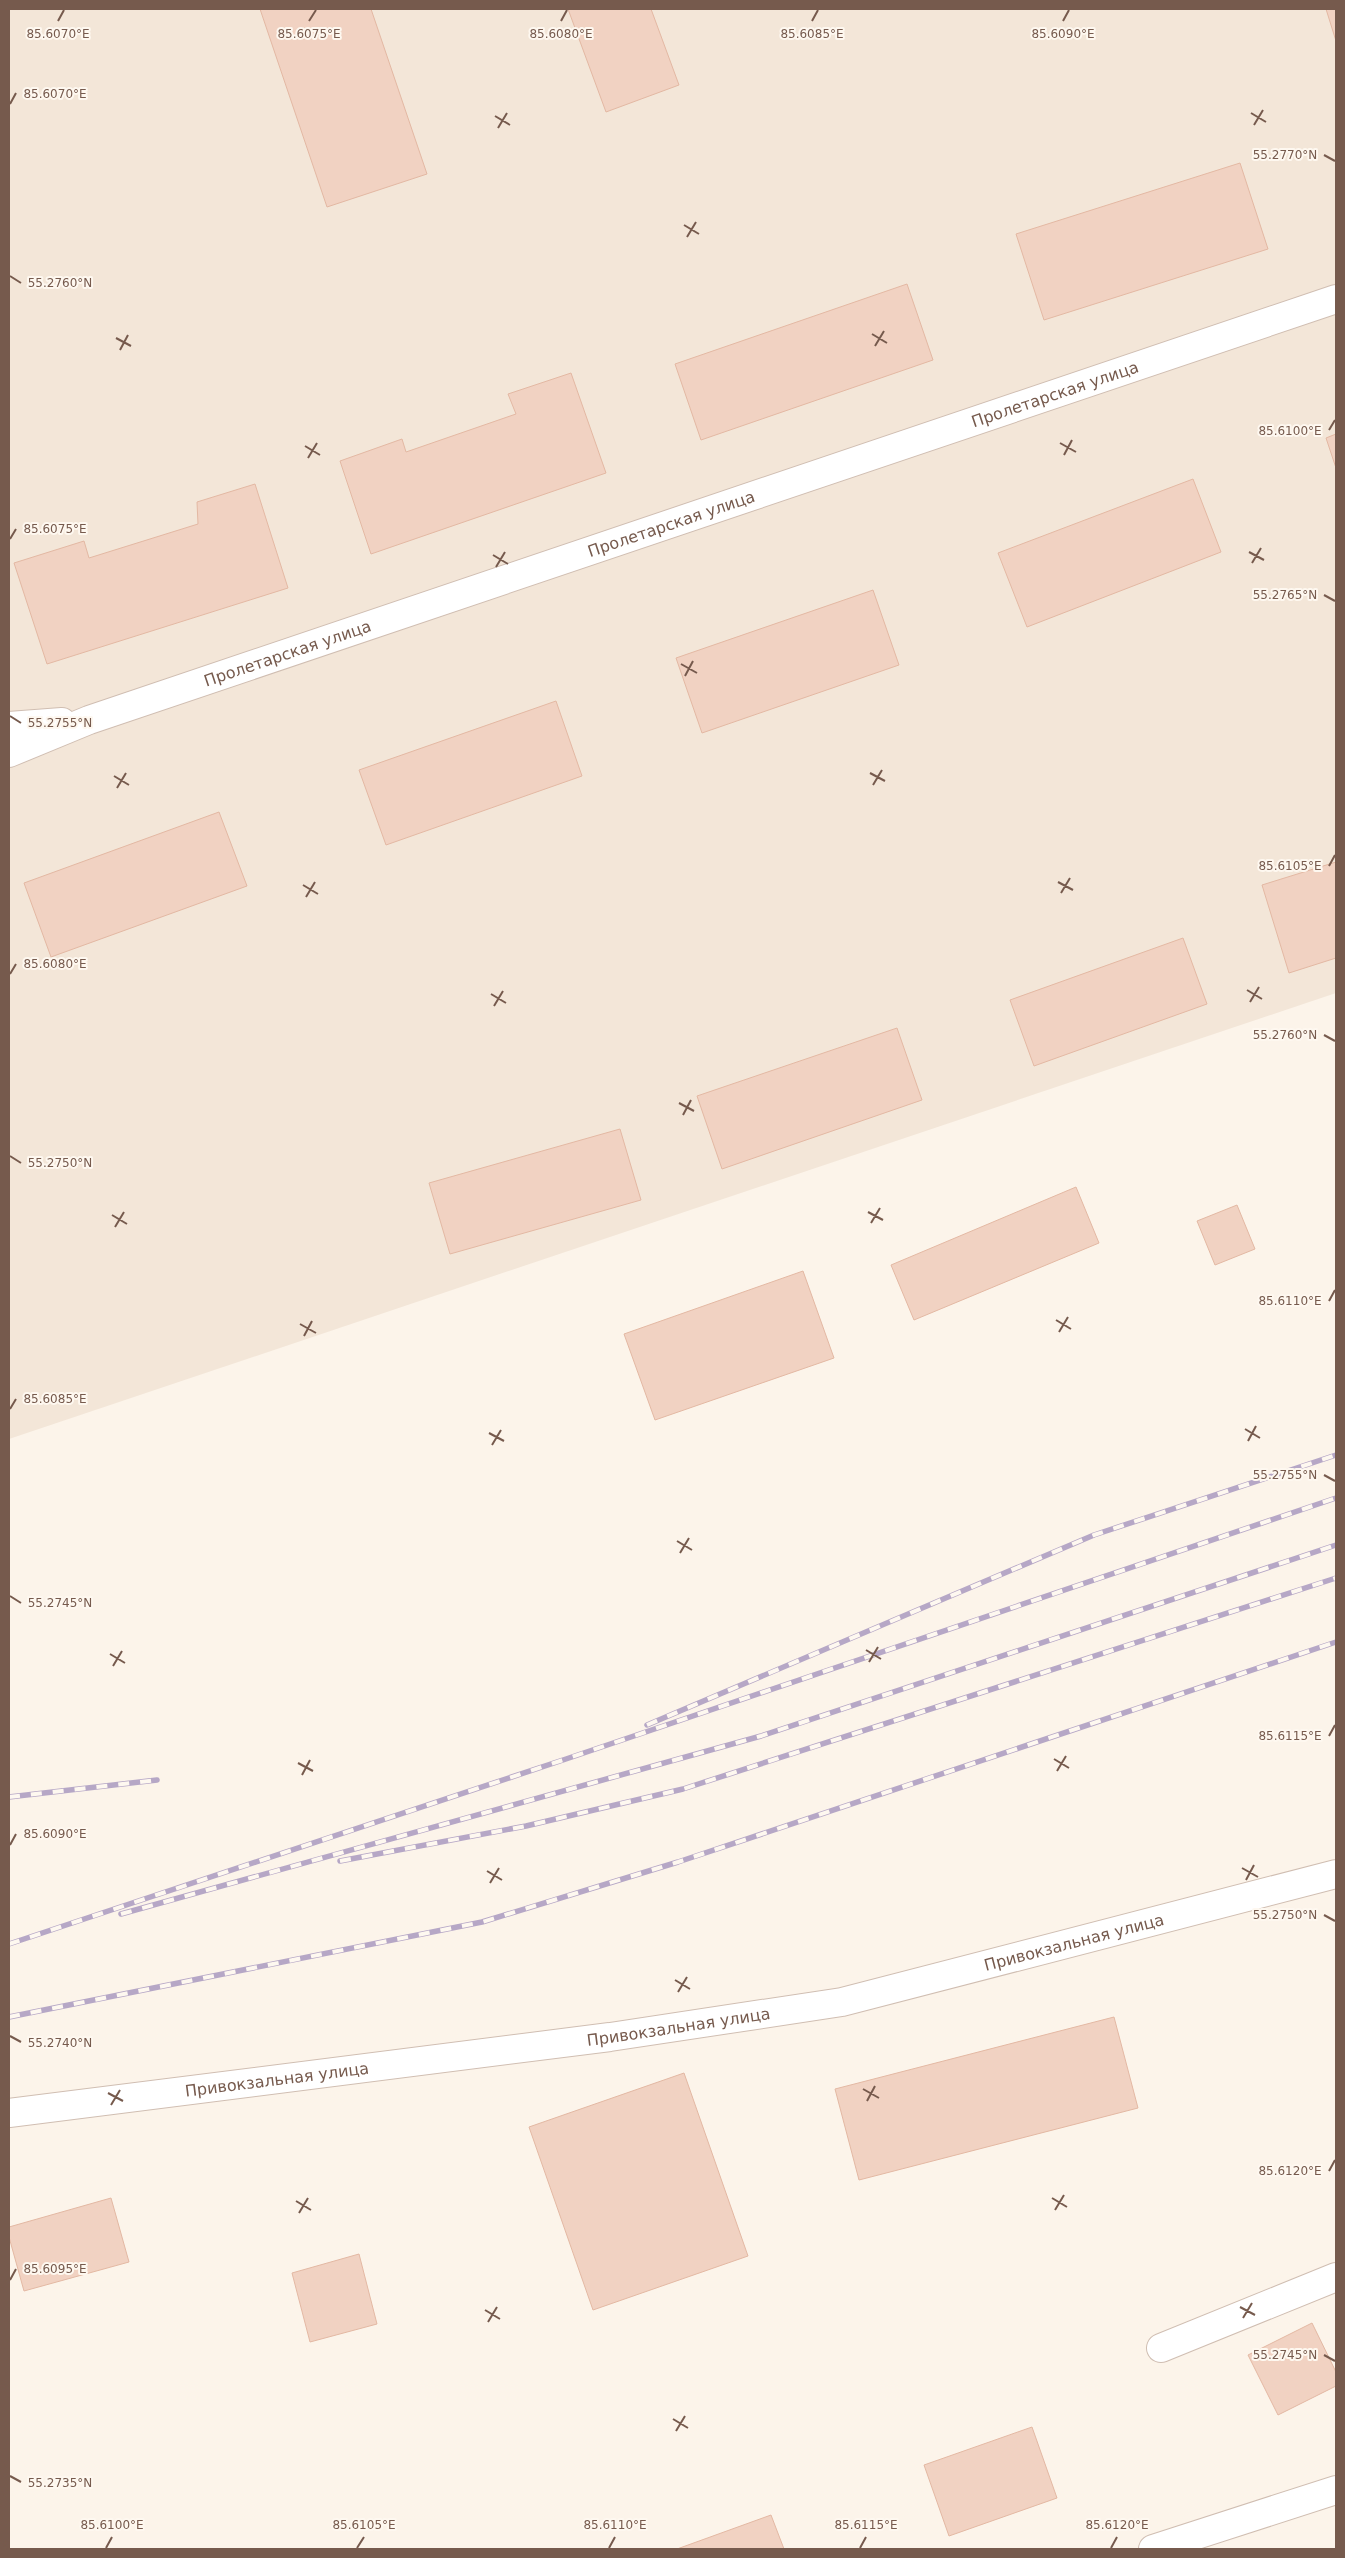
<svg xmlns="http://www.w3.org/2000/svg" width="1345" height="2558" viewBox="0 0 1345 2558" font-family="'DejaVu Sans',sans-serif">
  <rect width="100%" height="100%" fill="#fcf4ea"/>
  <path fill="#f3e6d8" d="M9 9H1336V993L9 1439Z"/>
  <path fill="#f1d2c2" stroke="#e3b8a3" d="M260 9H371L427 174 327 207Z
    M568 9H651L679 85 606 112Z
    M1326 9H1336V41Z
    M1240 163 1268 249 1044 320 1016 234Z
    M907 284 933 360 701 440 675 364Z
    M571 373 606 473 371 554 340 461 402 439 406 452 516 414 508 394Z
    M1336 434V468L1326 438Z
    M1193 479 1221 552 1027 627 998 553Z
    M255 484 288 588 47 664 14 563 84 541 89 558 198 524 197 502Z
    M873 590 899 665 702 733 676 658Z
    M556 701 582 776 386 845 359 770Z
    M219 812 247 886 51 957 24 883Z
    M1336 862V958L1289 973 1262 885Z
    M1183 938 1207 1004 1034 1066 1010 1000Z
    M897 1028 922 1100 722 1169 697 1096Z
    M620 1129 641 1200 450 1254 429 1183Z
    M1076 1187 1099 1243 914 1320 891 1265Z
    M1237 1205 1255 1249 1215 1265 1197 1221Z
    M803 1271 834 1358 655 1420 624 1334Z
    M1114 2017 1138 2108 859 2180 835 2089Z
    M684 2073 748 2256 593 2310 529 2127Z
    M111 2198 129 2262 24 2291 9 2237V2227Z
    M359 2254 377 2324 310 2342 292 2273Z
    M1312 2323 1336 2372V2386L1278 2415 1248 2355Z
    M1032 2427 1057 2498 949 2536 924 2465Z
    M771 2515 784 2549H677Z"/>
  <g fill="none" stroke-linecap="round" stroke-linejoin="round">
    <defs>
      <g id="minor">
        <path d="M9 726 62 722"/>
        <path id="s1" d="M9 753 89 720 1336 299"/>
        <path id="s2" d="M9 2113 610 2037 842 2002 1336 1874"/>
        <path d="M1161 2348 1336 2277"/>
        <path d="M1153 2549 1336 2490"/>
      </g>
    </defs>
    <use href="#minor" stroke="#d0beb2" stroke-width="30"/>
    <use href="#minor" stroke="#fff" stroke-width="28"/>
    <defs>
      <path id="rail" d="M647 1725 1094 1535 1336 1455
        M9 1797 157 1780
        M340 1861 526 1826 683 1789 1336 1578
        M121 1914 761 1736 1336 1545
        M9 1944 566 1759 1336 1498
        M9 2017 482 1922 678 1862 1336 1642"/>
    </defs>
    <use href="#rail" stroke="#b6a7c6" stroke-width="5.5"/>
    <use href="#rail" stroke="#fef8f0" stroke-width="4" stroke-dasharray="11" stroke-linecap="butt"/>
  </g>
  <path fill="none" stroke="#765a4d" stroke-width="2" d="M58 21 64 10M309 21 316 10M561 21 567 10M812 21 818 10M1063 21 1069 10M10 104 16 93M1251 113 1266 122M495 116 510 125M1254 125 1263 110M498 128 507 113M1324 155 1335 161M684 225 699 234M687 237 696 222M10 276 21 283M872 334 887 343M116 338 131 346M875 346 884 331M120 350 128 335M1329 430 1335 420M1060 443 1076 452M305 446 320 455M1064 455 1072 440M308 458 317 443M10 539 16 529M1249 552 1264 560M493 555 508 564M1252 563 1261 548M496 567 505 552M1324 595 1335 601M681 664 697 673M685 676 693 661M10 716 21 723M870 773 885 781M114 776 129 785M873 785 882 770M117 788 126 773M1329 866 1335 855M1058 882 1073 890M303 885 318 894M1061 893 1070 878M306 897 315 882M10 974 16 964M1247 990 1262 999M491 994 506 1003M1250 1002 1259 987M494 1006 503 991M1324 1035 1335 1041M679 1103 694 1111M683 1115 691 1100M10 1156 21 1163M868 1212 883 1220M112 1215 127 1224M871 1223 880 1208M115 1227 124 1212M1329 1301 1335 1290M1056 1320 1071 1329M300 1324 316 1333M1059 1332 1068 1317M304 1336 312 1321M10 1409 16 1399M1245 1429 1260 1438M489 1433 504 1441M1248 1441 1256 1426M492 1445 501 1430M1324 1475 1335 1481M677 1541 692 1550M680 1553 689 1538M10 1596 21 1603M866 1650 881 1659M110 1654 125 1663M869 1662 878 1647M113 1666 122 1651M1329 1736 1335 1725M1054 1759 1069 1768M298 1763 313 1771M1057 1771 1066 1756M302 1775 310 1760M10 1845 16 1834M1242 1868 1258 1877M487 1871 502 1880M1246 1880 1254 1865M490 1883 499 1868M1324 1915 1335 1921M675 1980 690 1989M678 1992 687 1977M10 2036 21 2042M863 2089 879 2098M108 2093 123 2101M867 2101 875 2086M111 2105 120 2090M1329 2171 1335 2160M1052 2198 1067 2207M296 2201 311 2210M1055 2210 1064 2195M299 2213 308 2198M10 2280 16 2269M1240 2307 1255 2315M485 2310 500 2319M1243 2318 1252 2303M488 2322 497 2307M1324 2355 1335 2361M673 2419 688 2428M676 2431 685 2416M10 2476 21 2482M106 2548 112 2537M357 2548 364 2537M609 2548 615 2537M860 2548 866 2537M1111 2548 1117 2537"/>
  <g text-anchor="middle" stroke-width="4" stroke-linejoin="round" paint-order="stroke">
    <g font-size="16" fill="#765a4d" stroke="#fef8f0">
      <text dy="6" stroke="none"><textPath href="#s1" startOffset="1106">Пролетарская улица</textPath></text>
      <text dy="6" stroke="none"><textPath href="#s1" startOffset="701">Пролетарская улица</textPath></text>
      <text dy="6" stroke="none"><textPath href="#s1" startOffset="296">Пролетарская улица</textPath></text>
      <text dy="6" stroke="none"><textPath href="#s2" startOffset="1080">Привокзальная улица</textPath></text>
      <text dy="6" stroke="none"><textPath href="#s2" startOffset="675">Привокзальная улица</textPath></text>
      <text dy="6" stroke="none"><textPath href="#s2" startOffset="270">Привокзальная улица</textPath></text>
    </g>
  </g>
  <g font-size="12" text-anchor="middle" fill="#765a4d" stroke="#fef8f0" stroke-width="4" stroke-linejoin="round" paint-order="stroke">
    <text x="58" y="38">85.6070°E</text>
    <text x="309" y="38">85.6075°E</text>
    <text x="561" y="38">85.6080°E</text>
    <text x="812" y="38">85.6085°E</text>
    <text x="1063" y="38">85.6090°E</text>
    <text x="55" y="98">85.6070°E</text>
    <text x="1285" y="159">55.2770°N</text>
    <text x="60" y="287">55.2760°N</text>
    <text x="1290" y="435">85.6100°E</text>
    <text x="55" y="533">85.6075°E</text>
    <text x="1285" y="599">55.2765°N</text>
    <text x="60" y="727">55.2755°N</text>
    <text x="1290" y="870">85.6105°E</text>
    <text x="55" y="968">85.6080°E</text>
    <text x="1285" y="1039">55.2760°N</text>
    <text x="60" y="1167">55.2750°N</text>
    <text x="1290" y="1305">85.6110°E</text>
    <text x="55" y="1403">85.6085°E</text>
    <text x="1285" y="1479">55.2755°N</text>
    <text x="60" y="1607">55.2745°N</text>
    <text x="1290" y="1740">85.6115°E</text>
    <text x="55" y="1838">85.6090°E</text>
    <text x="1285" y="1919">55.2750°N</text>
    <text x="60" y="2047">55.2740°N</text>
    <text x="1290" y="2175">85.6120°E</text>
    <text x="55" y="2273">85.6095°E</text>
    <text x="1285" y="2359">55.2745°N</text>
    <text x="60" y="2487">55.2735°N</text>
    <text x="112" y="2529">85.6100°E</text>
    <text x="364" y="2529">85.6105°E</text>
    <text x="615" y="2529">85.6110°E</text>
    <text x="866" y="2529">85.6115°E</text>
    <text x="1117" y="2529">85.6120°E</text>
  </g>
  <rect width="1345" height="2558" fill="none" stroke="#765a4d" stroke-width="20"/>
</svg>
